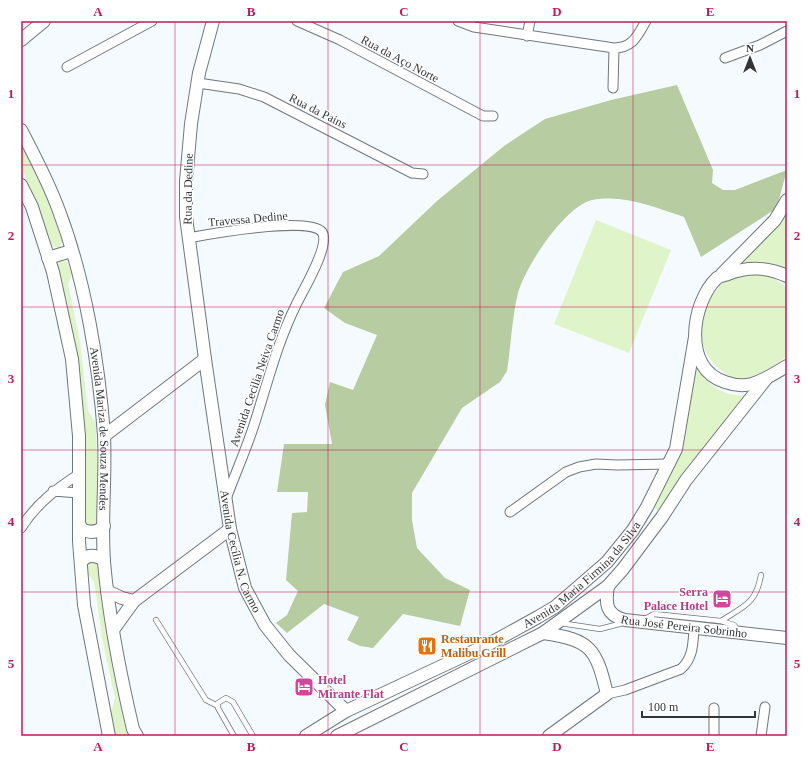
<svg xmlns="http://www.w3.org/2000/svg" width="808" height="757" viewBox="0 0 808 757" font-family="Georgia,serif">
  <rect width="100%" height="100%" fill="#f5faff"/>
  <path fill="#e0f4c9" d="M21 139C38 172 52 206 63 241L59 248 52 246 42 216 21 166Z
    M787 210V270C771 261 756 260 738 264L775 229Z
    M596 220 671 250 629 353 554 324Z
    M60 261 67 262 72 274 68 284 80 341 88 411 96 423 99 522 94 527 88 525 85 522 84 428 56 266Z
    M763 274 775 279 787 287V356C776 365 759 376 744 379 737 380 727 375 722 371 695 352 695 315 716 291 719 287 723 282 727 280 737 275 751 276 763 274Z
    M696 365C706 385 725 398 748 395L660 512 652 505 672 472 682 451Z
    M98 560 132 736H114L110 716 115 698 102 638 95 587 94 582 88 574V562Z"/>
  <path fill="#b8cca1" d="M677 85 713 170 712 183 723 190H735L787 170 778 203 774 210 701 257 684 217C654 207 624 194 592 200 565 206 525 267 518 293 512 318 511 345 507 371L500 382 462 408 412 493V520L417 548 445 578 470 590 460 626 403 614 373 648 360 646 347 640 359 617 324 604 287 633 276 623 287 615 298 591 286 580 292 513 307 512 308 492H277L284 444H332L325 405 330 382 353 390 377 335 345 323 324 308 343 272 379 256 437 201 504 146 545 119 611 100Z"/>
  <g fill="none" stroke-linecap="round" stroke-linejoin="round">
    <defs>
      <path id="lane" d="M156 620 206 700 218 706
        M643 620 654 614 721 621 734 625 738 630
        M721 621C744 606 756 604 761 575
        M560 623 600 629 623 623
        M234 736 218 708V703L226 698 233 702 253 736"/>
      <path id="street" d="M297 21 340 40 483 116H493
        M458 21 474 27 614 48C633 48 637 36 646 21
        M527 36 530 21
        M725 58 760 45 787 31
        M67 67 152 21
        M198 83 239 89 264 97 412 173 423 174
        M613 88 614 48
        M188 238C209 234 309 216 322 232 331 245 302 292 296 305 277 343 267 385 254 425 246 450 235 474 226 499
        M53 491 79 493
        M510 512 566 472 579 467 596 464 617 465 670 464
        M21 528C36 504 56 489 79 474
        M607 694 625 690 681 669C693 658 693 644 694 629
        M714 736V708
        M761 736 765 707"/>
      <g id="secondary">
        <path id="s1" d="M213 21 199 73 191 124 186 181V217L205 359 230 529 245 588 265 625 289 655 346 711"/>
        <path d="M21 40 44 21"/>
        <path id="s2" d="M21 130C35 157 49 183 59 211 85 279 99 364 104 435 106 477 101 520 104 562 109 619 120 674 133 729L137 736"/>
        <path d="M21 185 32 207 53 272 72 359 79 436V541L84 605 109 736"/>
        <path d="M48 258 71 251"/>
        <path d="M722 274 775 220 787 200"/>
        <path d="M787 276C767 267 749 266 728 274 725 275 720 276 717 278 691 303 682 369 725 382 733 385 743 386 752 384 765 380 775 373 787 366"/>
        <path d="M104 436 205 359"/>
        <path d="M79 524 82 529C91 534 98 532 104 526"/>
        <path d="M81 562C87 553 96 555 104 560"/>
        <path id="s3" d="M608 586C605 604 606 615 625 620L787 638"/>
        <path d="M107 591 122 598 134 601"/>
        <path d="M113 630 134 601 230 529"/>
        <path d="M543 633C591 640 596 648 607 694L549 736"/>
        <path id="s4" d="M306 736 346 711 489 644 538 617 555 607 607 562 633 530 647 507 676 449 695 337"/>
        <path d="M337 736 543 633 608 586 623 569 662 517 686 480 766 379"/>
      </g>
    </defs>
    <use href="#lane" stroke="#6f777d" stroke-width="6"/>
    <use href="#street" stroke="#6f777d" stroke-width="11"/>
    <use href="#secondary" stroke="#6f777d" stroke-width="14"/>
    <use href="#lane" stroke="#fff" stroke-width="4.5"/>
    <use href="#street" stroke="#fff" stroke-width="9"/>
    <use href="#secondary" stroke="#fff" stroke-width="12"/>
  </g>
  <path fill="none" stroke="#c2185b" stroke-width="1" stroke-opacity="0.55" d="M175 21V736M328 21V736M480 21V736M633 21V736M21 165H787M21 307H787M21 450H787M21 592H787"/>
  <defs>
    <symbol id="hotel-square" viewBox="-11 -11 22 22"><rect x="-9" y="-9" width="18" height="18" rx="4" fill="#d1479c" stroke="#fff"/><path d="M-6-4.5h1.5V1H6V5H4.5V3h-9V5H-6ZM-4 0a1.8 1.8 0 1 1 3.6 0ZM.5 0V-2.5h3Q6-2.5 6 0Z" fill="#fff"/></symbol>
    <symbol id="restaurant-square" viewBox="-11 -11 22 22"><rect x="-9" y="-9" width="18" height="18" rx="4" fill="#e8710a" stroke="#fff"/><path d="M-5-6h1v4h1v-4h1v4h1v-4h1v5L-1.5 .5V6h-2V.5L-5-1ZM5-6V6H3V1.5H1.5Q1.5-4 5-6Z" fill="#fff"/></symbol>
  </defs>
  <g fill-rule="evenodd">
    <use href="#hotel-square" x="711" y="588" width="22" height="22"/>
    <use href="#restaurant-square" x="416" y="635" width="22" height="22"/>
    <use href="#hotel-square" x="293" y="676" width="22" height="22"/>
  </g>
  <g text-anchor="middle" stroke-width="3" stroke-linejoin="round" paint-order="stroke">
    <g font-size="12" fill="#313537" stroke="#fff">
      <text transform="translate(400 59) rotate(28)" y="4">Rua da Aço Norte</text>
      <text transform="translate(318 111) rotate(27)" y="4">Rua da Pains</text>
      <text transform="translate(188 189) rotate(-89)" y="4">Rua da Dedine</text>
      <text transform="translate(248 219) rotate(-5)" y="4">Travessa Dedine</text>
      <text transform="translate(257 378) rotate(-71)" y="4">Avenida Cecilia Neiva Carmo</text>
      <text dy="4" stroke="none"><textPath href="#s2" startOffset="312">Avenida Mariza de Souza Mendes</textPath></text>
      <text dy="4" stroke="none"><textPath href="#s1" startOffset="538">Avenida Cecília N. Carmo</textPath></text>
      <text dy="4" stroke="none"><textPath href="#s4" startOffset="322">Avenida Maria Firmina da Silva</textPath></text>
      <text dy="4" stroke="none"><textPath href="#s3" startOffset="103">Rua José Pereira Sobrinho</textPath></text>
    </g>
    <g font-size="12" font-weight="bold" fill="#b23c85" stroke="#fff" text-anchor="end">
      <text x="708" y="596">Serra<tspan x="708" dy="14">Palace Hotel</tspan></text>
      <text x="318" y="684" text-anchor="start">Hotel<tspan x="318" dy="14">Mirante Flat</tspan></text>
    </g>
    <g font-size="12" font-weight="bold" fill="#c56008" stroke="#fff" text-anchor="start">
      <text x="441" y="643">Restaurante<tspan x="441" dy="14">Malibu Grill</tspan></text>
    </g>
  </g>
  <rect width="808" height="757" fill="none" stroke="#ffffff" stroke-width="44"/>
  <g transform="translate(750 58)" stroke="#ffffff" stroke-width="3" paint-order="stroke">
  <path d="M0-3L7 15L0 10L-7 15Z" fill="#313537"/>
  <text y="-6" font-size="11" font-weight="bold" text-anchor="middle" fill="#313537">N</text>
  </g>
  <path d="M642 711v6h113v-6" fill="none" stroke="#313537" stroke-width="2"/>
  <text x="648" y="711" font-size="12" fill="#313537" stroke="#ffffff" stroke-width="3" paint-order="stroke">100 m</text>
  <rect x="22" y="22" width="764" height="713" fill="none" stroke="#c2185b" stroke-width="1.5"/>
  <g font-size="13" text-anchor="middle" font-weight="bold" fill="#c2185b">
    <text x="98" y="16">A</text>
    <text x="251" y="16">B</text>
    <text x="404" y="16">C</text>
    <text x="557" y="16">D</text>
    <text x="710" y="16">E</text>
    <text x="11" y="98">1</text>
    <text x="797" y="98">1</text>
    <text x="11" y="240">2</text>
    <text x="797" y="240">2</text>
    <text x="11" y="383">3</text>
    <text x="797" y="383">3</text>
    <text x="11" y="526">4</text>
    <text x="797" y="526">4</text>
    <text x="11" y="668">5</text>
    <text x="797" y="668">5</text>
    <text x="98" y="751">A</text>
    <text x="251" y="751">B</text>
    <text x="404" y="751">C</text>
    <text x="557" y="751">D</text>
    <text x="710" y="751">E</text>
  </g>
</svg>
